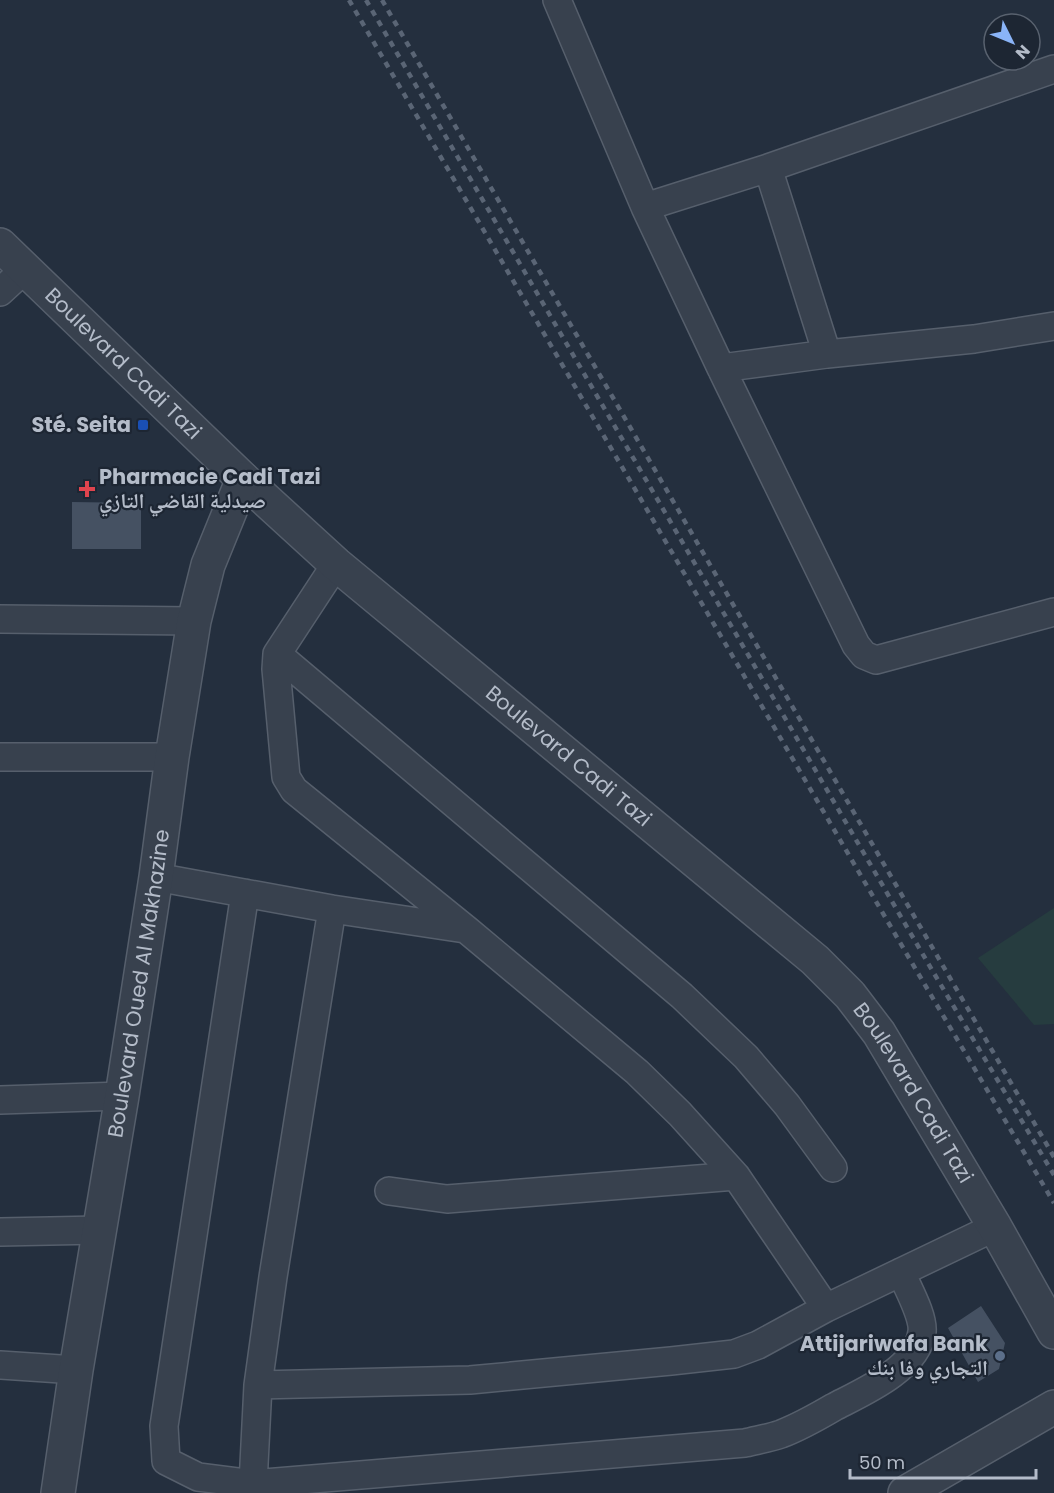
<svg xmlns="http://www.w3.org/2000/svg" width="1054" height="1493" viewBox="0 0 1054 1493" font-family="Poppins,'Noto Naskh Arabic',sans-serif">
  <rect width="100%" height="100%" fill="#242f3e"/>
  <path fill="#263c3f" d="M1054 908V1024L1034 1025 978 958Z"/>
  <path fill="#455162" d="M72 502 141 503V549H72Z
    M981 1306 1005 1343 999 1369 978 1382 948 1328Z"/>
  <g fill="none" stroke-linecap="round" stroke-linejoin="round">
    <defs>
      <path id="minor" d="M557 0 645 207 721 368 856 645 864 655 876 660 1054 612
        M768 168 827 354
        M645 207 768 168 1054 69
        M0 292 25 269
        M721 368 827 354 974 339 1054 326
        M336 564 277 654 276 669 286 777 294 790 467 930 637 1072 680 1114 736 1176 826 1308
        M0 619 194 621
        M277 654 682 996 746 1057 787 1105 833 1168
        M0 757H172
        M156 877 332 909 465 929
        M245 893 164 1426 166 1461 198 1477 253 1484 745 1443C757 1440 770 1438 781 1434 799 1427 817 1417 834 1407 863 1392 917 1369 922 1332 924 1316 907 1287 901 1272
        M0 1100 122 1096
        M389 1191 447 1199 736 1176
        M0 1232 100 1230
        M0 1365 76 1370
        M258 1385 470 1380 671 1361 734 1354 758 1345 826 1308 995 1227
        M254 1493 253 1484 258 1385 273 1277 332 909"/>
      <g id="tertiary">
        <path id="s1" d="M0 245 243 479 336 564 815 960 850 995 879 1033 995 1227 1054 1332"/>
        <path id="s2" d="M58 1493 76 1370 122 1096 156 877 172 757 194 621 208 565 243 479"/>
        <path d="M905 1493 1054 1407"/>
      </g>
    </defs>
    <use href="#minor" stroke="#565f6c" stroke-width="30"/>
    <use href="#tertiary" stroke="#565f6c" stroke-width="36"/>
    <use href="#minor" stroke="#38414e" stroke-width="27"/>
    <use href="#tertiary" stroke="#38414e" stroke-width="33"/>
    <path stroke="#5a6575" stroke-width="4.5" stroke-dasharray="6 6" stroke-linecap="butt" d="M349 0 912 963 1054 1203
      M366 0 932 970 1054 1175
      M382 0 1054 1157"/>
  </g>
  <rect fill="#1a4fb4" stroke="#1d2633" stroke-width="2" x="137" y="419" width="12" height="12" rx="3"/>
  <path fill="#e0444e" stroke="#1d2633" stroke-width="2" d="M84 480h6v6h6v6h-6v6h-6v-6h-6v-6h6z"/>
  <circle fill="#5c6f8a" stroke="#1d2633" stroke-width="2" cx="1000" cy="1356" r="6"/>
  <g text-anchor="middle" stroke-width="4.5" stroke-linejoin="round" paint-order="stroke">
    <g font-size="21" fill="#b4bcc9" stroke="#1d2633">
      <text dy="7" stroke="none"><textPath href="#s1" startOffset="171">Boulevard Cadi Tazi</textPath></text>
      <text dy="7" stroke="none"><textPath href="#s1" startOffset="765">Boulevard Cadi Tazi</textPath></text>
      <text dy="7" stroke="none"><textPath href="#s2" startOffset="516">Boulevard Oued Al Makhazine</textPath></text>
      <text dy="7" stroke="none"><textPath href="#s1" startOffset="1251">Boulevard Cadi Tazi</textPath></text>
    </g>
    <g font-size="21" font-weight="bold" fill="#b4bcc9" stroke="#1d2633" text-anchor="end">
      <text x="131" y="432">Sté. Seita</text>
      <text x="99" y="484" text-anchor="start">Pharmacie Cadi Tazi<tspan x="99" dy="24">صيدلية القاضي التازي</tspan></text>
      <text x="988" y="1351">Attijariwafa Bank<tspan x="988" dy="24">التجاري وفا بنك</tspan></text>
    </g>
  </g>
  <g transform="translate(1012 42) rotate(133)"><circle r="28" fill="#1d2633" stroke="#59626f" stroke-width="1.5"/>
  <path d="M0-4.5L10 22L0 15L-10 22Z" fill="#8ab4f8"/>
  <text y="-9" font-size="16" font-weight="bold" text-anchor="middle" fill="#b4bcc9">N</text>
  </g>
  <path d="M850 1469v9h186v-9" fill="none" stroke="#b4bcc9" stroke-width="3"/>
  <text x="859" y="1469" font-size="18" fill="#b4bcc9" stroke="#1d2633" stroke-width="4.5" paint-order="stroke">50 m</text>
</svg>
